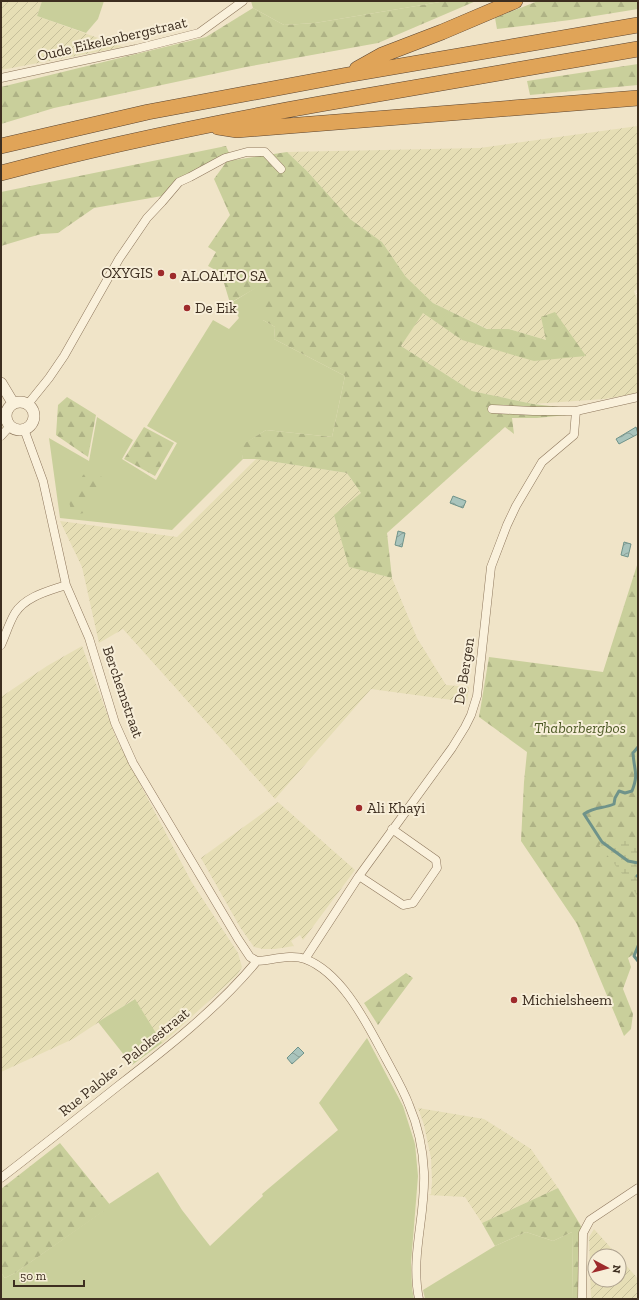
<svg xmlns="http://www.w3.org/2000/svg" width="639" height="1300" viewBox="0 0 639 1300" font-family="'Zilla Slab',serif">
  <defs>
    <pattern id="farmland-furrows" width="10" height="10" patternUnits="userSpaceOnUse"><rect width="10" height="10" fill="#e6deb5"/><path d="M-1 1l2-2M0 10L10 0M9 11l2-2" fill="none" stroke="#c6bf9b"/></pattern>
    <pattern id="forest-firs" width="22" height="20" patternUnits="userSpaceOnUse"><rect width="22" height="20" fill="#c9cf9b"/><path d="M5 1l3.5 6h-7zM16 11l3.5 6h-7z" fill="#aeb285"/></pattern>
    <pattern id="wetland-marsh" width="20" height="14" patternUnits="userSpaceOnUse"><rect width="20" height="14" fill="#c9cf9b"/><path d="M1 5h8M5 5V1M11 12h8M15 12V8" fill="none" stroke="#aeb285"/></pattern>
    <pattern id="water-waves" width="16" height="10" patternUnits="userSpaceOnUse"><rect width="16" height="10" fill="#a9c4bc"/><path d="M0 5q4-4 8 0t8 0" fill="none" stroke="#8ba098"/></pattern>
  </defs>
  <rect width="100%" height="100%" fill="#f0e4c8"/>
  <path fill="url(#farmland-furrows)" d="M1 1H42L37 16 123 47 1 70Z
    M638 126V289L634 291 638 302V393L604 399 533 404 472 391 401 346 423 312 462 340H546L509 329H488L433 303 406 277 382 242 350 219 307 171 287 152 480 148Z
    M256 459 347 473 361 493 349 567 392 578 417 638 446 685 469 687 467 702 371 689 275 799 123 629 99 643 82 567 60 521 177 537Z
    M82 646 116 738 191 881 238 953 242 967 237 975 162 1044 134 999 73 1039 1 1072V697L47 666Z
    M278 802 355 870 303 940 300 935 291 941 294 946 275 949H263L254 947 240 927 201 858Z
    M418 1108 484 1119 531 1149 558 1188 482 1223 465 1197 428 1195 431 1194 432 1181 431 1158 424 1125Z
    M594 1229 618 1256H595V1280H619V1257L638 1279V1299H591L589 1237Z"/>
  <path fill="#c9cf9b" d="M42 1H104L98 19 86 33 37 16Z
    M251 1H446L315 23 284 25 253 8Z
    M263 283V320L275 327 274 339 345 376 332 437 266 430 241 446 243 459 172 530 60 518 49 438 89 461 97 417 133 440 122 459 156 480 177 443 147 426 213 320 229 329 239 318 231 303Z
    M135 999 162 1043 132 1065 98 1022Z
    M367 1038 403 1106 415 1144 418 1176 411 1263 412 1288 414 1299H1V1273L5 1278 15 1273 110 1206 109 1204 158 1172 182 1210 210 1246 263 1196 262 1194 338 1130 319 1103Z
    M526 1232 553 1241 572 1232 573 1299H425L423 1290 495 1246Z"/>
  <path fill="url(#forest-firs)" d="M446 1H476L378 43 246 67 54 108 1 124V87L206 37 253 8 284 25 315 23Z
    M538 1H638V9L570 20 497 29 495 18Z
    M638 64V85L530 95 527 81Z
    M226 146 229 153 162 196 94 208 58 233 41 234 1 246V192Z
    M287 152 307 171 350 219 382 242 406 277 433 303 487 329H509L546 340 541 317 555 312 586 356 534 361 462 340 423 313 401 346 472 391 533 404 568 408 567 415 537 418H512L514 434 505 427 387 533 392 578 349 567 334 515 361 493 347 473 256 459H243L240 446 266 430 332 437 345 376 274 339 275 327 263 320V284L230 303 221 273 208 266 216 252 208 247 230 215 214 179 227 161Z
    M67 397 96 415 88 457 56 435 58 405Z
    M144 427 174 443 155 476 124 459Z
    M96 467 102 478 84 513 72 515 69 501 83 475Z
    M638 562V951L628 958 631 967 623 989 633 1014 631 1029 624 1036 577 924 521 841 524 782 527 752 479 717 489 657 603 672Z
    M406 973 413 978 378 1025 364 1003Z
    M60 1143 111 1206 15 1273 5 1278 1 1273V1189Z
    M558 1188 581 1226 579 1299H573L572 1232 553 1241 526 1232 495 1246 482 1223Z"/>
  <path fill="url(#wetland-marsh)" d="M638 839V897L628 881 599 845 608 840Z"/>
  <path fill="url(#water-waves)" stroke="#6f938a" d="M636 427 638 434 619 444 616 439Z
    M453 496 466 501 463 508 450 503Z
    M398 531 405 533 402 547 395 545Z
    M624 542 631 544 628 557 621 555Z
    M298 1047 304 1053 292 1064 287 1058Z"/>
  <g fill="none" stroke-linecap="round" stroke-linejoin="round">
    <path stroke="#6f938a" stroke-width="3" d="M638 747 633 753C634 771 639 773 632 791L625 793 619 791 615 798 614 804C603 809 595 806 584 814L602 842 628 861 638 863
      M637 876 638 875
      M638 946 634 956 638 961"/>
    <defs>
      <path id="minor" d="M1 78 136 49 199 33 243 1
        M28 404 49 378 64 356 119 259 147 218 162 202 179 182 190 177 225 158 247 152H265L281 169
        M492 409 533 411H576L638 397
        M24 429 43 481 66 585 89 638 115 723 133 763 238 939 250 957 257 961
        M1 436 10 426
        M1 645C6 634 9 623 15 613 26 596 49 591 66 585
        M359 876 403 905 413 903 437 868 436 860 392 829
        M305 959 359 876 452 748 465 727 471 715 477 696 491 567 507 525 516 506 542 462 574 435 576 411
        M257 961C272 960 292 954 305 959 343 973 368 1026 386 1059 394 1074 403 1089 409 1105 418 1126 423 1150 424 1172 426 1215 410 1256 419 1299
        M1 1178C40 1148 79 1117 118 1086 167 1048 217 1009 257 961
        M582 1299 583 1233 590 1220 638 1188"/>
      <path id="tertiary" d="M1 383 13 403
        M6 416a14 14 0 1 1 28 0a14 14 0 1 1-28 0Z"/>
      <path id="motorway" d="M357 69 382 55 442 32 515 1
        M218 127 237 130 638 98
        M1 146 148 112 347 75 638 25
        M1 173C106 145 213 123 320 104 426 85 532 67 638 49"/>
    </defs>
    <use href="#minor" stroke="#8d765c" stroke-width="9"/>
    <use href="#tertiary" stroke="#8d765c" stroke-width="12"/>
    <use href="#motorway" stroke="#5b4430" stroke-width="16"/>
    <use href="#minor" stroke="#faf1dc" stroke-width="8"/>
    <use href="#tertiary" stroke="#faf1dc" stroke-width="11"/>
    <use href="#motorway" stroke="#e0a458" stroke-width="15"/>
  </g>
  <g fill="#9e2a2b" stroke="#f7eed8" stroke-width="1.5">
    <circle cx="161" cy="273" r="4"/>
    <circle cx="173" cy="276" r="4"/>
    <circle cx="187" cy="308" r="4"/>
    <circle cx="359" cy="808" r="4"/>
    <circle cx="514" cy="1000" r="4"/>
  </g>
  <g text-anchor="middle" stroke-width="4" stroke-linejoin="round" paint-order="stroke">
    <g font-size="15" fill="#3d2e20" stroke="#f7eed8">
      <text transform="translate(112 39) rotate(-13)" y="5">Oude Eikelenbergstraat</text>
      <text transform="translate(464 671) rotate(-81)" y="5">De Bergen</text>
      <text transform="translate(123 692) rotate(71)" y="5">Berchemstraat</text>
      <text transform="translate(124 1062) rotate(-39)" y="5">Rue Paloke - Palokestraat</text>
    </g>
    <g font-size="15" fill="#3d2e20" stroke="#f7eed8" text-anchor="start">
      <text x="153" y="278" text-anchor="end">OXYGIS</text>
      <text x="181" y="281">ALOALTO SA</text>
      <text x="195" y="313">De Eik</text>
      <text x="367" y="813">Ali Khayi</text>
      <text x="522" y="1005">Michielsheem</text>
    </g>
    <g font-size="15" font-style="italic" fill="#4d5a26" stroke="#f7eed8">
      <text x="580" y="733">Thaborbergbos</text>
    </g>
  </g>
  <rect width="639" height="1300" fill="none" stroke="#3d2e20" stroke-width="4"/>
  <g transform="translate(607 1268) rotate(97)"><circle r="19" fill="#f7eed8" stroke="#ada18e"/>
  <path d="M0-3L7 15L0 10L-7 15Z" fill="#9e2a2b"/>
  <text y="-6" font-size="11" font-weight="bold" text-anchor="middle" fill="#3d2e20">N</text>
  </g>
  <path d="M14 1280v6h70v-6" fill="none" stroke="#3d2e20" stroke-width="2"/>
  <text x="20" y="1280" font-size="12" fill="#3d2e20" stroke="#f7eed8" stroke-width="3" paint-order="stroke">50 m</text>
</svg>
